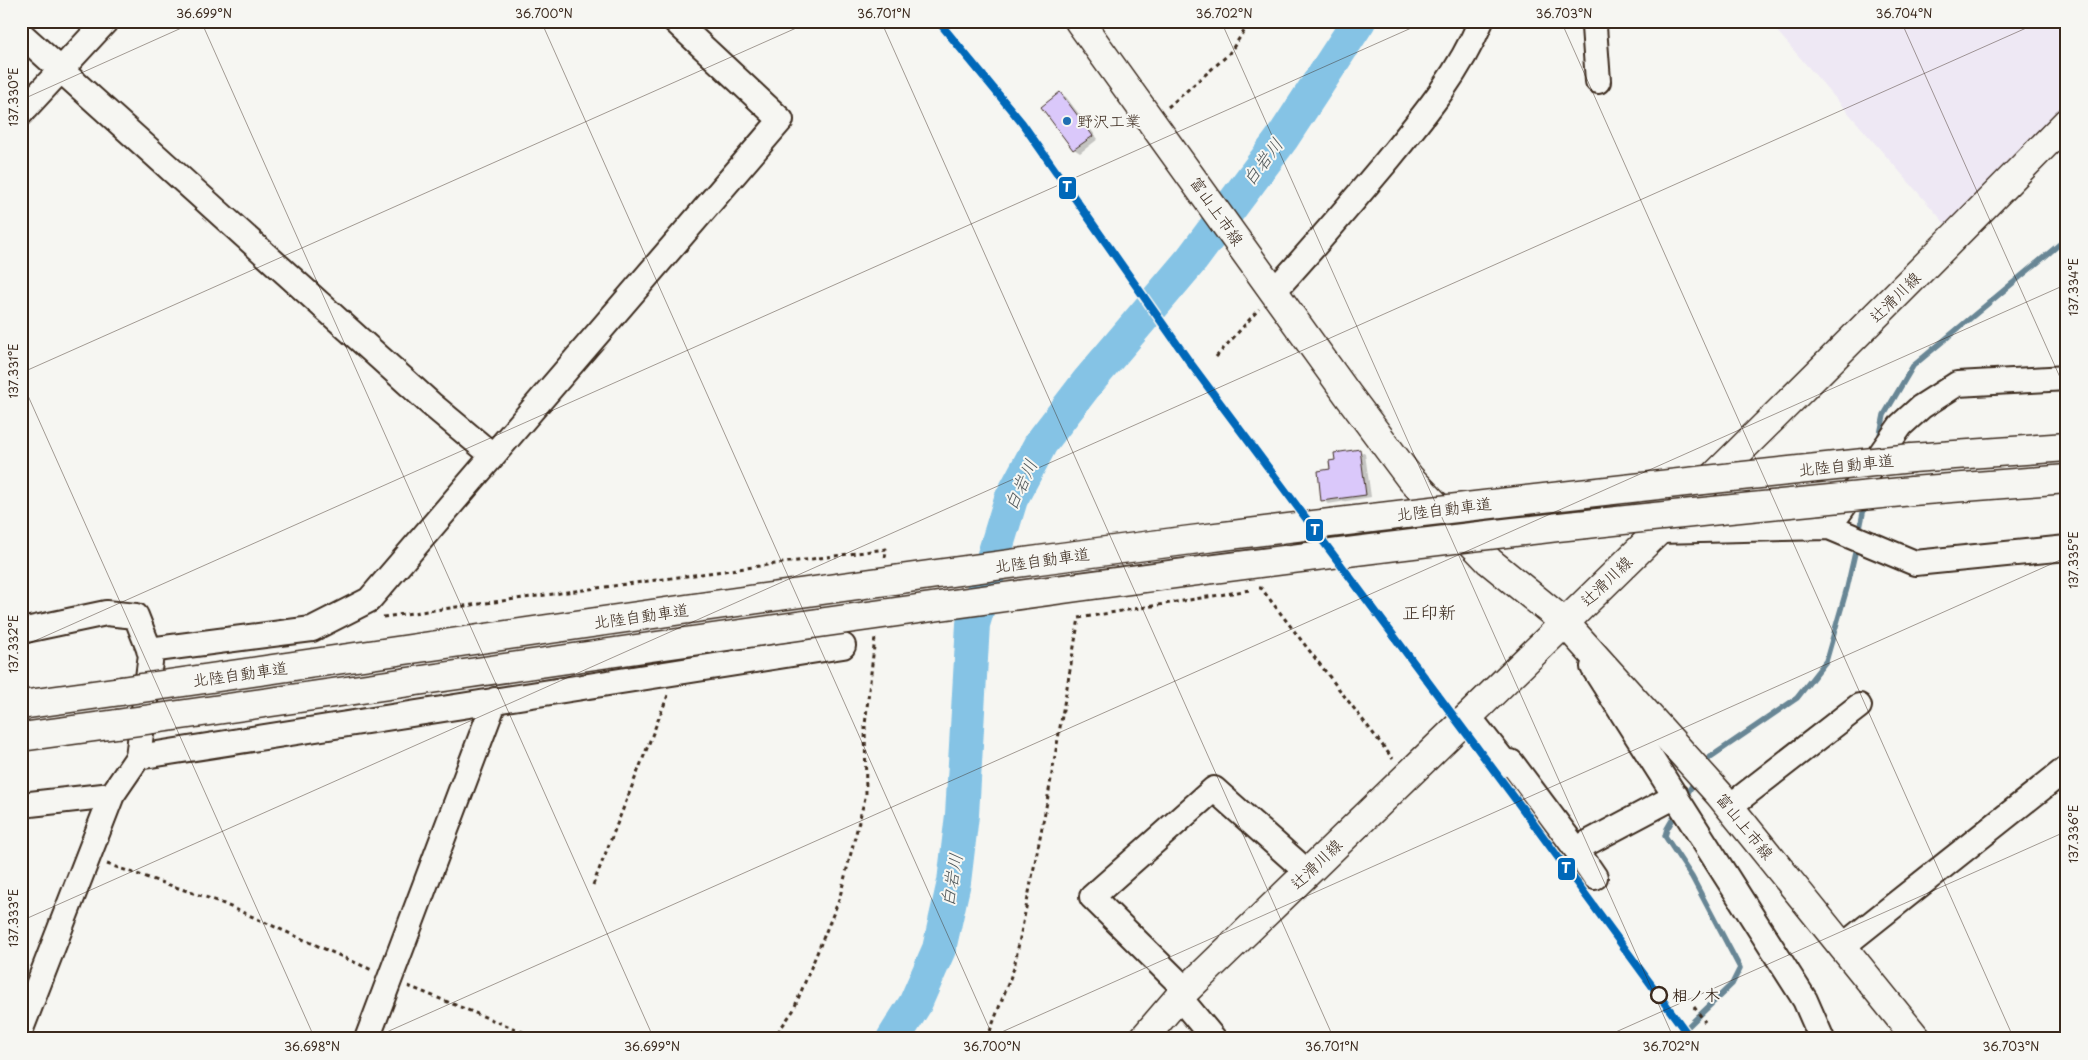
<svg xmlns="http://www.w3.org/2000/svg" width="2088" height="1060" viewBox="0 0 2088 1060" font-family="'Playpen Sans','Klee One',sans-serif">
  <rect width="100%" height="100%" fill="#f6f6f2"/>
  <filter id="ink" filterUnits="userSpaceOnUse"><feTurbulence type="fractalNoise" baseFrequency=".02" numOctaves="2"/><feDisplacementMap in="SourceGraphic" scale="10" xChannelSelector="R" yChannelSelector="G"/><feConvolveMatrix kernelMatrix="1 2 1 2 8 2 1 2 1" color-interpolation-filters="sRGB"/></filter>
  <g filter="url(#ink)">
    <path fill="#eee8f4" d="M1768 21H2067V108L1948 227Z"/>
    <path fill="#0003" d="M1061 94 1066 97 1098 139 1080 153 1074 149 1043 107Z
      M1359 450 1365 454 1371 497 1328 504 1323 500 1331 470Z"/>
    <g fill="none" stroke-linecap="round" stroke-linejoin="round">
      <path stroke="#678695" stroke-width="5.5" d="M1879 440 1884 415 1913 366 2067 238
        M1859 533 1865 503
        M1704 766 1709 758 1797 698 1826 661 1847 588 1857 544
        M1684 800 1695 780
        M1675 1039 1732 984 1740 968 1692 877 1665 836 1667 829 1678 810"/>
      <path stroke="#85c3e5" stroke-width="34" d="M893 1039 915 1004 939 949 954 882 962 815 973 624 1011 499 1041 443 1087 383 1192 259 1283 137 1359 21"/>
    </g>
    <path fill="#dac8fa" stroke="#3b2a1e" d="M1060 92 1093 136 1073 150 1041 107Z
      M1360 449 1366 495 1321 501 1318 471 1330 469 1329 461 1335 460 1334 453Z"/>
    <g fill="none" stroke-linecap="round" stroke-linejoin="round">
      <defs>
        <path id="minor" d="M1592 21 1594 27 1598 81
          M21 34 431 404 492 455
          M21 113 106 21
          M1274 291C1313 249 1349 206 1386 162 1422 118 1459 74 1481 21
          M1829 527 1901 425 1921 407 1957 384 2067 378
          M1658 531 1829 527 1915 563 2067 548
          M21 631 106 613 136 616 151 654 138 757 112 795 21 1029
          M149 650 312 629 369 600 781 120 675 21
          M1593 667 1805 1000 1822 1039
          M1476 726 1506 764 1511 762 1576 849
          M138 757 843 646
          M21 805 112 795
          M1729 807 1859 706
          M1595 877 1576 849 1676 796
          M1843 946 2067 768
          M1186 990 1092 897 1214 789 1307 872
          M1179 997 1214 1039
          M367 1039 495 700"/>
        <path id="major" d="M1079 21 1348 395 1410 478 1489 561 1564 622 1719 794 1917 1039
          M1143 1039 1179 997C1478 708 1777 419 2067 122"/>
        <path id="highway" d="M1912 458 2067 447
          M1912 491 2067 479
          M21 705 121 691
          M21 737 117 724"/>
      </defs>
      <use href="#minor" stroke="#3b2a1e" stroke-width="28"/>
      <use href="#major" stroke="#3b2a1e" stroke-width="31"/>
      <use href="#highway" stroke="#3b2a1e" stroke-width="31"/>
      <path stroke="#3b2a1e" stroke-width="3" stroke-dasharray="4 4" stroke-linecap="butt" d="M1168 107 1228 55 1251 21
        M1216 357 1259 309
        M1259 588H1261L1393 759
        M383 617 886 549 885 560
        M107 864 217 901 372 970
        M593 885 668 695
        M408 986 540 1039
        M1694 1007 1705 1022
        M773 1039 793 1011 839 900 866 794 865 725 875 638
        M987 1039 1014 968 1047 802 1079 618 1250 590"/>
      <use href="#minor" stroke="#f6f6f2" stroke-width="24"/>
      <use href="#major" stroke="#f6f6f2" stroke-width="28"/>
      <use href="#highway" stroke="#f6f6f2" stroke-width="28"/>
      <defs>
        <path id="highway-bridge" d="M121 691C477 640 833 586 1191 540 1431 510 1671 483 1912 458
          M117 724C582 658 1047 586 1514 532 1647 517 1779 504 1912 491"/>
      </defs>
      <use href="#highway-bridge" stroke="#3b2a1e" stroke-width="31" stroke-linecap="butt"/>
      <use href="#highway-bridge" stroke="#f6f6f2" stroke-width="28"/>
      <defs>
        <path id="rail-1" d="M938 21 1022 123 1191 364 1522 808 1691 1039"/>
      </defs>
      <use href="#rail-1" stroke="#f6f6f2" stroke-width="11"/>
      <use href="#rail-1" stroke="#0068b9" stroke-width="8"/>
    </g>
  </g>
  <path fill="none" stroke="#3b2a1e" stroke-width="1" stroke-opacity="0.45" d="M201 21 654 1039M541 21 994 1039M881 21 1334 1039M1221 21 1674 1039M1561 21 2014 1039M1901 21 2067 393M21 100 197 21M21 373 812 21M21 380 315 1039M21 647 1427 21M21 921 2042 21M371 1039 2067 284M986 1039 2067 557M1600 1039 2067 831"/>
  <circle fill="#1f6fb2" stroke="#f6f6f2" stroke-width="2" cx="1067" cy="121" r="5"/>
  <circle fill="#f6f6f2" stroke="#3b2a1e" stroke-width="2.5" cx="1659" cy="995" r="8"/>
  <g text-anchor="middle" stroke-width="4" stroke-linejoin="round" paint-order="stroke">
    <g font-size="16" fill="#3b2a1e" stroke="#f6f6f2" text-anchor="start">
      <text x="1077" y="127">野沢工業</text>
    </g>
    <g font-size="16" fill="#3b2a1e" stroke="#f6f6f2">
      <text transform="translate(1217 211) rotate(55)" y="6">富山上市線</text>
      <text transform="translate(1895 297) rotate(-45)" y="6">辻滑川線</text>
      <text transform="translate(1846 465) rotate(-6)" y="6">北陸自動車道</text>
      <text transform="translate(1444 509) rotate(-7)" y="6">北陸自動車道</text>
      <text transform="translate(1042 560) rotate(-8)" y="6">北陸自動車道</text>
      <text transform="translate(1606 581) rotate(-44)" y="6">辻滑川線</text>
      <text transform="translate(641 616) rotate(-8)" y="6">北陸自動車道</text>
      <text transform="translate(240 674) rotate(-8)" y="6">北陸自動車道</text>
      <text transform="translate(1745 826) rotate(51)" y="6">富山上市線</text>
      <text transform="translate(1316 864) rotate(-44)" y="6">辻滑川線</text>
    </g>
    <g font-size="16" font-weight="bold" fill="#3b2a1e" stroke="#f6f6f2" text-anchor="start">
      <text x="1672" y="1001">相ノ木</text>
    </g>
    <g font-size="18" font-style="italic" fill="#51585a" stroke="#f6f6f2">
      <text transform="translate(1263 162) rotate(-53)" y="6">白岩川</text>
      <text transform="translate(1021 485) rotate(-65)" y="6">白岩川</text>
      <text transform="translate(952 880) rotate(-80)" y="6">白岩川</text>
    </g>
    <g font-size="18" fill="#3b2a1e" stroke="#f6f6f2">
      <text x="1429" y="619">正印新</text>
    </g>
  </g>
  <g stroke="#f6f6f2" stroke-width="2">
    <rect x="1058" y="176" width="19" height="24" rx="5" fill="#0068b9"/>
    <rect x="1305" y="518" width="19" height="24" rx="5" fill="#0068b9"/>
    <rect x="1557" y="857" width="19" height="24" rx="5" fill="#0068b9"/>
  </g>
  <g font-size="14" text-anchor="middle" font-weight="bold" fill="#fff">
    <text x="1067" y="192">T</text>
    <text x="1315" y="535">T</text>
    <text x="1566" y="873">T</text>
  </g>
  <rect width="2088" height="1060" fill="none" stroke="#f6f6f2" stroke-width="55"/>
  <rect x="28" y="28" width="2032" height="1004" fill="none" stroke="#3b2a1e" stroke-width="2"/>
  <g font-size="12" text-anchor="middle" fill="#3b2a1e">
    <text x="204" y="18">36.699°N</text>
    <text x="544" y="18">36.700°N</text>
    <text x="884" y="18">36.701°N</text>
    <text x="1224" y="18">36.702°N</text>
    <text x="1564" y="18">36.703°N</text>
    <text x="1904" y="18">36.704°N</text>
    <text transform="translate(14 97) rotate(-90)" y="4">137.330°E</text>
    <text transform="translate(2074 287) rotate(-90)" y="4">137.334°E</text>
    <text transform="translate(14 371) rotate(-90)" y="4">137.331°E</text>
    <text transform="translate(2074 560) rotate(-90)" y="4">137.335°E</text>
    <text transform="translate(14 644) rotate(-90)" y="4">137.332°E</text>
    <text transform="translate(2074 834) rotate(-90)" y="4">137.336°E</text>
    <text transform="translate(14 918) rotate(-90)" y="4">137.333°E</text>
    <text x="312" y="1051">36.698°N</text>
    <text x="652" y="1051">36.699°N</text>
    <text x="992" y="1051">36.700°N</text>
    <text x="1332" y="1051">36.701°N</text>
    <text x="1671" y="1051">36.702°N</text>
    <text x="2011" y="1051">36.703°N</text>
  </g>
</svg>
